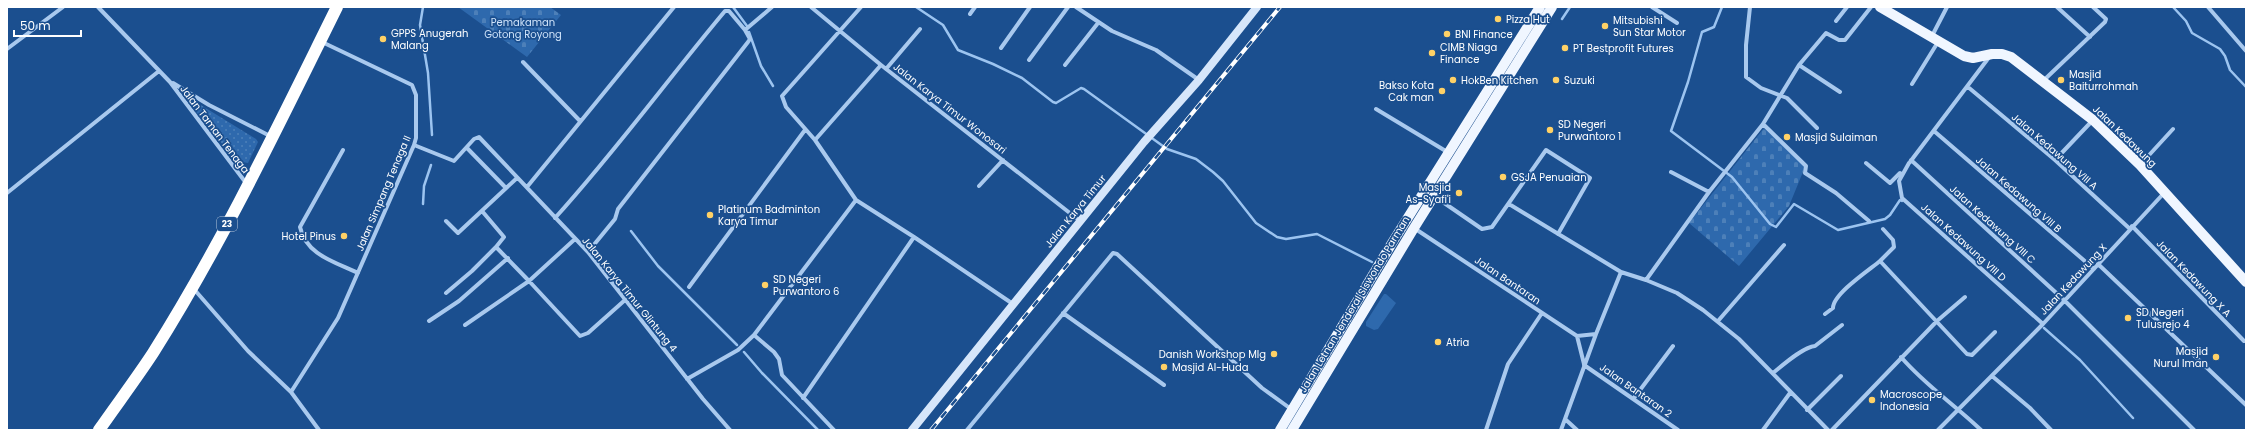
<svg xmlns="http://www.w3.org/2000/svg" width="2253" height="437" viewBox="0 0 2253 437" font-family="Poppins,sans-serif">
  <defs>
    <pattern id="cemetery-stones" width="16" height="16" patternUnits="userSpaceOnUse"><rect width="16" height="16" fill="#2e69ad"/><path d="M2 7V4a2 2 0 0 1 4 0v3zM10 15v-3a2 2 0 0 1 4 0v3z" fill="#4d80b9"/></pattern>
    <pattern id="park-dots" width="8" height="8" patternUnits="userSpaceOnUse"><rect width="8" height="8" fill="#2e69ad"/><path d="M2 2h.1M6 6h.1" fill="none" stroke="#4d80b9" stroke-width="1.8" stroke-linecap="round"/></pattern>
  </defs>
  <rect width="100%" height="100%" fill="#1b4f8f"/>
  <path fill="url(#cemetery-stones)" d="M458 7H550L561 15 527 57Z
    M1764 128 1805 167 1789 206 1739 266 1689 223Z"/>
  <path fill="url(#park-dots)" d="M191 99 256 139 258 142 248 163 236 161 189 103Z"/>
  <path fill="#2e69ad" d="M1384 294H1386L1396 303 1378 329 1374 330 1366 326V322Z"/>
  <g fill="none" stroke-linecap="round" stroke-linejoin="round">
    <path stroke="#9cc4f0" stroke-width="2.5" d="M423 7 420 25 428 73 432 135
      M733 7 747 26
      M916 7 943 25 958 50 993 64 1022 78 1053 102 1056 103 1081 88 1084 89 1167 149 1196 159 1213 172 1223 181 1256 223 1277 237 1286 239 1317 234 1372 262
      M1722 7 1714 27 1702 32 1688 82 1671 131 1732 177 1770 224 1776 227 1794 204 1838 230 1885 219 1890 215 1900 200 1902 201
      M2173 7 2186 21 2192 33 2220 49 2225 56 2230 70 2246 87
      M1562 19 1570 7
      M749 32 761 66 773 86
      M423 204 424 186 431 165
      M631 231 658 266 737 345
      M2044 328 2080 360 2133 418
      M744 352 762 373 818 430"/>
    <path stroke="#a9c9ee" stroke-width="4" d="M98 7 170 82 246 183
      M811 7 881 65 1080 221
      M1076 7 1112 31 1156 50 1199 80
      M1652 7 1677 23
      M1750 7 1746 45V77L1761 88 1787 98 1817 128
      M2057 7 2090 37
      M2208 7 2246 51
      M970 14 975 7
      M1836 21 1847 7
      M1932 36 1947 7
      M1001 48 1030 7
      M7 49 63 7
      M1029 60 1068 7
      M523 62 580 121
      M1065 65 1098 23
      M1799 65 1840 92
      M886 69 920 29
      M2043 81 2105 22 2106 19 2093 7
      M173 83 209 105 272 137
      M1912 84 1938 42
      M1968 87 2055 160 2130 229
      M1376 109 1449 153
      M1763 124 1806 166 1805 173 1836 193 1869 221
      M1934 131 2094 269
      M815 140 881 65
      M414 145 454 161 474 139 479 137 588 252 703 399 730 430
      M467 148 506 188
      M343 150 300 227C306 255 335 262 358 273
      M1911 160 2064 300 2194 430
      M2055 160 2093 120
      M1910 162 1990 56
      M1866 163 1890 183 1900 173
      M1909 163 1899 181 1902 198 2043 324
      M2140 165 2173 129
      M1671 172 1709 192
      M979 186 1003 160
      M527 187 674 7
      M7 193 159 71
      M1434 196 1482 229 1492 227 1546 150 1590 178 1558 234
      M856 200 815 140 786 107 782 96 861 7
      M1509 204 1621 272 1646 280 1677 293 1703 310 1739 339 1828 430
      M482 211 504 237 496 247
      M555 218C615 152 668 79 725 11H729L745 30
      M446 221 458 233 517 178
      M2132 226 2244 341
      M1414 228 1577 336 1596 334
      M1883 229 1893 240 1894 247 1880 261 1967 354 1972 355 1995 332
      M914 237 1013 304
      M588 252 615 219 618 209 748 42 750 39 745 30 772 7
      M2098 264 2246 405
      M1646 280 1709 192 1763 124 1799 65 1826 33 1839 40H1845L1871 7
      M689 287 805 130
      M193 288 248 351 291 392 319 430
      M446 293 472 271 496 247 529 281 575 239
      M1063 313 1164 385
      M1825 314 1833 308C1833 294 1869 270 1880 261
      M429 321 459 301 508 258
      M1718 321 1784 245
      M465 325 529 281 580 336 588 333 625 300
      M754 335 856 200 914 237 803 398
      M1577 336 1584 364
      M1901 357C1925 385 1955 405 1981 430
      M1584 365 1678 430
      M1773 373C1783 365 1803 347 1815 346L1842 325
      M1992 376 2030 408 2051 430
      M687 379 738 350 754 335 774 352 779 359 782 375 834 430
      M291 392 338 318 414 145 416 138V95L412 85 322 42
      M1634 398 1673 346
      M1807 410 1841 376
      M1565 419 1577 430
      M967 430 1113 253 1117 254 1262 388 1291 409
      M1486 430 1508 364 1542 313
      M1561 430 1596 334 1621 272
      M1763 430 1790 393
      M1832 430 1937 321 1965 297
      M1938 430 2043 324 2164 193"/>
    <path stroke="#d6e6fa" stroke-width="8" d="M912 430 1144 142 1199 80 1257 7"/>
    <path stroke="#f0f6ff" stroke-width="10" d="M1880 7 1964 56 1973 58 1992 54H2002L2011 57 2093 120 2140 165 2246 282
      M1280 430 1392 243 1540 7
      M1292 430 1414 228 1552 7"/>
    <path stroke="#fff" stroke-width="12" d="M99 430C117 404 136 379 153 353 223 242 279 124 337 7"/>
    <defs>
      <path id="rail" d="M931 430 1280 7"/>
    </defs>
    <use href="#rail" stroke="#fff" stroke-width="4"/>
    <use href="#rail" stroke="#1b4f8f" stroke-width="2.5" stroke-dasharray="8" stroke-linecap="butt"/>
  </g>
  <g fill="#ffd166" stroke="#1b4f8f" stroke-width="1.5">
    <circle cx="1498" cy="19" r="4"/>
    <circle cx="1605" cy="26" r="4"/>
    <circle cx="1447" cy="34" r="4"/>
    <circle cx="383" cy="39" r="4"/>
    <circle cx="1565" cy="48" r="4"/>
    <circle cx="1432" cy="53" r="4"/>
    <circle cx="1453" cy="80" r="4"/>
    <circle cx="1556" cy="80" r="4"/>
    <circle cx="2061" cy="80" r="4"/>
    <circle cx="1442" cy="91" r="4"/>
    <circle cx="1550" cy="130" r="4"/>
    <circle cx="1787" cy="137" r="4"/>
    <circle cx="1503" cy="177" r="4"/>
    <circle cx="1459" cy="193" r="4"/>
    <circle cx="710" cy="215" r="4"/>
    <circle cx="344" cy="236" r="4"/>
    <circle cx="765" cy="285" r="4"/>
    <circle cx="2128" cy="318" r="4"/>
    <circle cx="1438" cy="342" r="4"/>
    <circle cx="1274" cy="354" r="4"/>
    <circle cx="2216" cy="357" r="4"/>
    <circle cx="1164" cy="367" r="4"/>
    <circle cx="1872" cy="400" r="4"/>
  </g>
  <g text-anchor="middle" stroke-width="3.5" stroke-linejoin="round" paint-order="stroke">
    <rect fill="#1b4f8f" stroke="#bbcadd" stroke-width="1" x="217" y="217" width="20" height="14" rx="3"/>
    <g font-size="9" font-weight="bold" fill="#fff">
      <text x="227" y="227">23</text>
    </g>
    <g font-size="10" fill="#fff" stroke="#1b4f8f" text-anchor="start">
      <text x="1506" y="23">Pizza Hut</text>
      <text x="1613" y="24">Mitsubishi<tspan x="1613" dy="12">Sun Star Motor</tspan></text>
      <text x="391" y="37">GPPS Anugerah<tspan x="391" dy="12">Malang</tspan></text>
      <text x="1455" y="38">BNI Finance</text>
      <text x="1440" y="51">CIMB Niaga<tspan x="1440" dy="12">Finance</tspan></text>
      <text x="1573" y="52">PT Bestprofit Futures</text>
      <text x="2069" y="78">Masjid<tspan x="2069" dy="12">Baiturrohmah</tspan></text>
      <text x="1461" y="84">HokBen Kitchen</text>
      <text x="1564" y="84">Suzuki</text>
      <text x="1434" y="89" text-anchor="end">Bakso Kota<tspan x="1434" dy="12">Cak man</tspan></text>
      <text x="1558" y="128">SD Negeri<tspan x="1558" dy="12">Purwantoro 1</tspan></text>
      <text x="1795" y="141">Masjid Sulaiman</text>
      <text x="1511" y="181">GSJA Penuaian</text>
      <text x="1451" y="191" text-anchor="end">Masjid<tspan x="1451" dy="12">As-Syafi'i</tspan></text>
      <text x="718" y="213">Platinum Badminton<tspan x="718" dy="12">Karya Timur</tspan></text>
      <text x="336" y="240" text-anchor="end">Hotel Pinus</text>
      <text x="773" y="283">SD Negeri<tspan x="773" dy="12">Purwantoro 6</tspan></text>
      <text x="2136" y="316">SD Negeri<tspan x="2136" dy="12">Tulusrejo 4</tspan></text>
      <text x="1446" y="346">Atria</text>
      <text x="2208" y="355" text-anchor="end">Masjid<tspan x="2208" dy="12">Nurul Iman</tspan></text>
      <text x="1266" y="358" text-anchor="end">Danish Workshop Mlg</text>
      <text x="1172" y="371">Masjid Al-Huda</text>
      <text x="1880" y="398">Macroscope<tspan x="1880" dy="12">Indonesia</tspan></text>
    </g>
    <g font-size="10" fill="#cfe3fa" stroke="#1b4f8f">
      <text x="523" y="26">Pemakaman<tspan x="523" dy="12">Gotong Royong</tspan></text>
    </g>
    <g font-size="10" fill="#fff" stroke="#1b4f8f">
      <text transform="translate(950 108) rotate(38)" y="4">Jalan Karya Timur Wonosari</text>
      <text transform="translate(215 129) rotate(53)" y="4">Jalan Taman Tenaga</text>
      <text transform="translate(2125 136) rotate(44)" y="4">Jalan Kedawung</text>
      <text transform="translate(2055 151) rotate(41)" y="4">Jalan Kedawung VIII A</text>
      <text transform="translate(383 193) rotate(-67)" y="4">Jalan Simpang Tenaga II</text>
      <text transform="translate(2019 194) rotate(41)" y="4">Jalan Kedawung VIII B</text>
      <text transform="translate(1075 211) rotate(-51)" y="4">Jalan Karya Timur</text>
      <text transform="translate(1993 224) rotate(42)" y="4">Jalan Kedawung VIII C</text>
      <text transform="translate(1964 242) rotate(42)" y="4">Jalan Kedawung VIII D</text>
      <text transform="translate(2194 278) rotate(46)" y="4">Jalan Kedawung X A</text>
      <text transform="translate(2073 279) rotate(-47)" y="4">Jalan Kedawung X</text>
      <text transform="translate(1508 280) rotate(34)" y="4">Jalan Bantaran</text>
      <text transform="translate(630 294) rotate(51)" y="4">Jalan Karya Timur Glintung 4</text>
      <text transform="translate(1354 304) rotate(-59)" y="4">Jalan Letnan Jenderal Siswondo Parman</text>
      <text transform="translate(1636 390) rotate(35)" y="4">Jalan Bantaran 2</text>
    </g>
  </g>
  <rect width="2253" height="437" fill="none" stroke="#ffffff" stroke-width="16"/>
  <path d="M14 30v6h67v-6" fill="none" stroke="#ffffff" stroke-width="2"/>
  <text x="20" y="30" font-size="12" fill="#ffffff" stroke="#1b4f8f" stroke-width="3" paint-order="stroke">50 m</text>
</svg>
